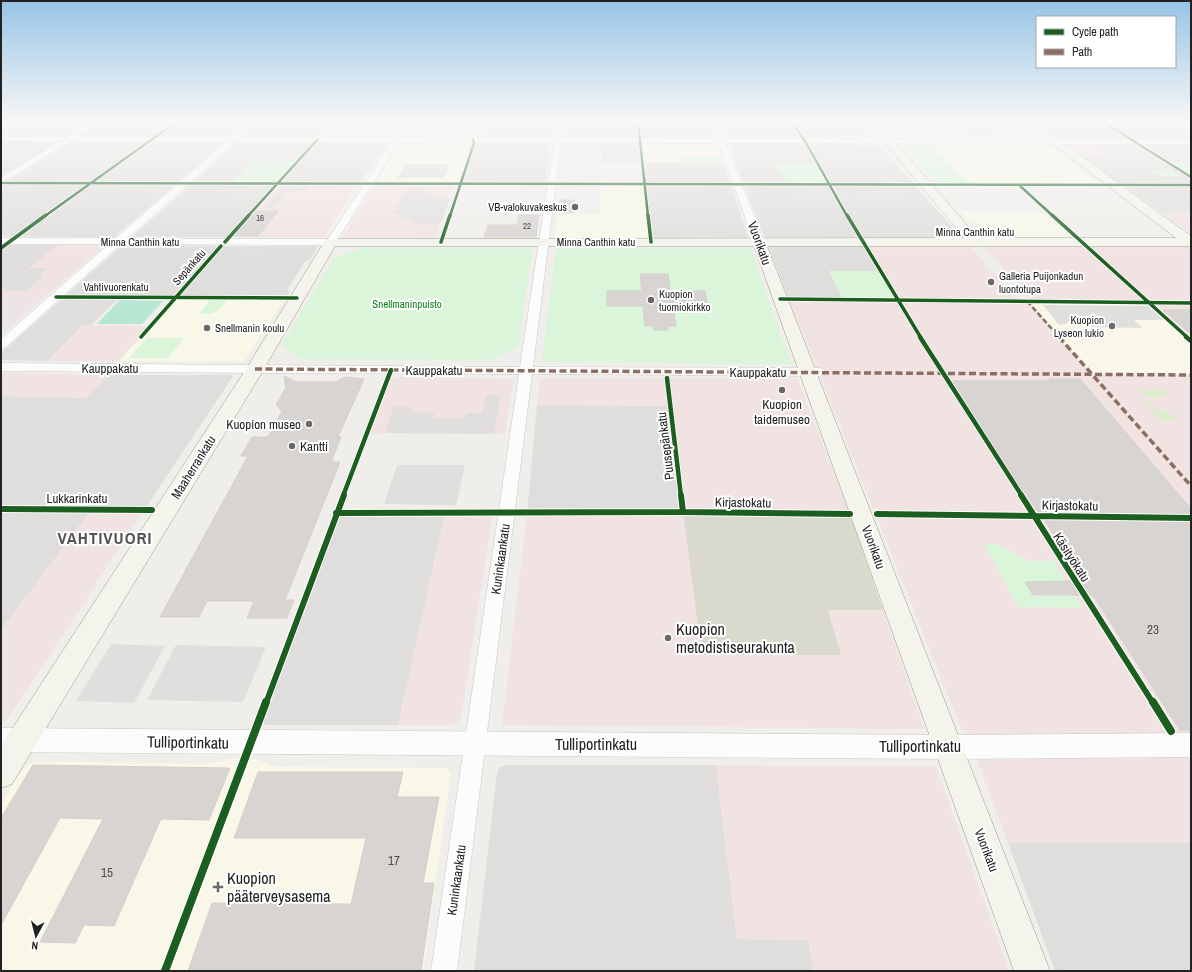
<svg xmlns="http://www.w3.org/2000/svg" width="1192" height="972" viewBox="0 0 1192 972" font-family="'Archivo Narrow',sans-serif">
  <rect width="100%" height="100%" fill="#f0eeeb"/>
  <path fill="#dfdedc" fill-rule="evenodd" d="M1 122H91L67 137H1Z
    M104 122H246L228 137H80Z
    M259 122H329L315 138H242Z
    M638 122H707L713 139H639Z
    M723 122H789L799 138H730Z
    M795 122H860L873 138H805Z
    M1033 122H1171L1191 134V139H1056Z
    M1 141 59 142 1 176Z
    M73 142H225L114 237 1 236V185Z
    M237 143H386L358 185 277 184 229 237H132ZM252 161 295 162H296L277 184H230Z
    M474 143H550L545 185H459Z
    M601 143H639L642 162 723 163 749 239 650 238 642 162H602Z
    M730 144 879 145 963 239 765 238 744 185Z
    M1090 145H1191V162H1167L1191 177V212H1161L1083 157H1108Z
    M1 245H58L1 290Z
    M123 245 221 246H318L310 260 305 261 287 290 290 292 286 298 120 297 91 325H83L47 361 1 360V353Z
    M768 245 865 246 880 271H829L843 300 789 299Z
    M108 375H232L233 376 145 509H92L1 630V396L87 398Z
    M537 405 671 406 683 512 527 513Z
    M336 513H445L398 725H258Z
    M507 765H716L737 939 808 940 814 971H474L497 773 500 767Z
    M1008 843H1191V971H1055Z"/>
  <path fill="#f1e3e1" d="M878 122H1017L1039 138H893Z
    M1065 144 1090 145 1109 157H1083Z
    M277 184 358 185 324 237H229Z
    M375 185H455L435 237H343Z
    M1161 212H1191V233Z
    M58 245H105L46 296H1V290Z
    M865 246H970L1017 301H1027L1091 374 1191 375V843H1008L966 730H962L789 299 897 300Z
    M984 247H1191V341L1033 302Z
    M83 325 151 326 119 361H47Z
    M1 373 108 375 87 398 1 396Z
    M392 377 514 379 505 434 371 433Z
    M542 378H797L850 514 684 512 841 654 828 610H883L924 729 502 725 527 513 683 512 671 406 537 405 540 380Z
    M92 509H145L6 721H1V630Z
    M445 513H493L461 717 457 723 453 725H398Z
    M716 765 936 767 1009 971H814L808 940 737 939Z"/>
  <path fill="#ede4e9" d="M1 296H46L1 335Z"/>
  <path fill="#f8f7e8" d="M401 143H474L459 185H374Z
    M639 143H716L723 163 642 162Z
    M930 144 1048 145 1100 183H970Z
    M599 185H645L650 238H554L557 214H600Z
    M960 211 1043 212 1071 238 990 237 978 223H971Z
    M176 297 286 298 246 359 241 362 119 361Z
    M1027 301 1148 302 1191 341V374H1091Z
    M246 757 258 760 277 767 447 768 451 772 423 971H1V804L19 774 28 765 36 761 205 764Z"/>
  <path fill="#d9d9cd" d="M485 129H551L550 137H482Z
    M683 512 850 514 883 610H828L841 655H702Z"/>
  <path fill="#ddeccb" d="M1138 391H1166L1168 393 1154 399Z
    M1147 403 1176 417 1178 420H1160L1146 404Z"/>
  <path fill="#daf5da" d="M340 122H471L464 138H327Z
    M880 125H943L958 138H893Z
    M905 144H930L970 183H936L902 146Z
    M679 157H719L720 162H683L682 159H679Z
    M252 161 292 162H296L277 184H229Z
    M1167 162H1191V177Z
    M776 163H817L829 185H787Z
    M1148 170H1171L1181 176H1158Z
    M362 248H526L532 251 518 347 491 360 300 359 282 345 334 258Z
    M556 248H750L791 364 544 362 542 361Z
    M829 271H880L897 300H843Z
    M210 300H227C217 313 215 314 199 314Z
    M147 338H184L168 358H129Z
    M984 544H997L1029 561 1053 560 1082 608 1018 607Z"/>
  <path fill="#b7e6d2" d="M120 300 163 301 142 324H97Z"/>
  <path fill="#e0dfde" d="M817 122 818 124H825L829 130H802L798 123Z
    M54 128H79L65 136H40Z
    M960 131H989L996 137H965Z
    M291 144H306L291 161H272L287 146Z
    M1120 149H1140L1157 160H1152L1155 162H1140Z
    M56 158H117L114 161 52 160Z
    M301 162H318L317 164H323L307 183H282Z
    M821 163H848L850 165H866L871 172H839L847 184H835Z
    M405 164H450L444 178H397Z
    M500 167H507L504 179H543V182H496Z
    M242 186H270L248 210H240L254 195H233Z
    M282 187H310L307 191H288L274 207H265Z
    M854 187H895L902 197H861Z
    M406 190H429L428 195H439L438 199H450L440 224 412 223 414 219H401L403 214H393Z
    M812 197H831L837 208H811V210H802L797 199H813Z
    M847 206H857L866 221H855Z
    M239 248H270L266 254H271L254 276H215Z
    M140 266H148L125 288H117Z
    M29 268H48L40 275H45L25 291H1Z
    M68 300 111 301 91 320 47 319Z
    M1043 305 1148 306 1163 320H1134L1142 328 1089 327 1069 321 1066 324 1059 325Z
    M109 386H141L128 401 132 402 88 454 48 453Z
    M486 394 501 395 494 434 385 433 394 406 412 407 410 412 434 413 433 418H465L466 413H482Z
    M545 406H621L624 435H543Z
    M571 443H613L616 500 569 501Z
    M397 465H465L456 505 384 504Z
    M1 556H54L20 603 1 602Z
    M111 644 165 646 134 703 76 701Z
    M176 645 266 647 243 702 147 700Z
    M1064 964 1176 965 1179 971H1067Z"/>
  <path fill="#d7d4d2" stroke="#d3d0cc" d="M569 122H635L637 137H568Z
    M560 200H574L573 213H559Z
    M254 211H278L258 236H231Z
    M519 215H539L536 237H484L488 225H517Z
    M640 274H668L670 291H705L708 306H673L676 326H668V330H654V326H645L643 306H607V291H642Z
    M1163 310H1191V334Z
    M284 376 297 382H336L345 377 364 379 338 437H341L331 462H340L285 600H294L287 618H247L254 601H207L199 617H160L248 456H241L252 437H268L282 411 276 405 286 387Z
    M1049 379H1080L1191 509V730H1180L1093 595H1033L1025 582 1084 581 1038 510H1034L953 381H1051Z
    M33 765 230 768 209 820 161 819 114 926 84 925 75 943 40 942 103 819 60 818 1 925V818Z
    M258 772H403L397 797H439L423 883H434L421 971H188L212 903 351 904 366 838H234Z"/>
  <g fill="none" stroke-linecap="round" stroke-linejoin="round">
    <defs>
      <path id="minor" d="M91 122H100L78 137H231L248 122H256L240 137 315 138 329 122H336L323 138H470L476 122H483L477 138H554L557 122H563L561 138 717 139 712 122H719L725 139 1191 140V144L726 143 764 242 759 245 754 242 719 143H561L533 367 819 368 823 369 825 372 823 375 819 376 532 374 457 971H431L519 374 255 373 251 372 249 369 251 366 255 365 520 367 554 143 399 142 336 242 331 245 121 244 5 348 1 349V339L109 244H1V238H116L226 142 71 141 1 183V178L60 141H1V137H68ZM235 142H392L328 239H127Z
        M1174 122H1183L1191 127V132Z"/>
      <path id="tertiary" d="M1 363 255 365 260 366 262 369 260 372 255 373 1 371Z
        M1 728 948 735 1191 733V757L948 759 1 752Z"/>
      <path id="secondary" d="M868 122H878L978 238H1176L1024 122H1035L1191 236V246H767L1050 971H1014L754 246H335L264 369 12 784 1 788V746L246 369 326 239 964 238Z"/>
    </defs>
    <use href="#minor" stroke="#c9c8c7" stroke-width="1"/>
    <use href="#tertiary" stroke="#c9c8c7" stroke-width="1"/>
    <use href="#secondary" stroke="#999a82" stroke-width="1"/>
    <use href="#minor" fill="#fdfcfc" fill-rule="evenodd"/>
    <use href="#tertiary" fill="#fdfcfc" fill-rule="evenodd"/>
    <use href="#secondary" fill="#f4f4ed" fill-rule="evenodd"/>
    <path stroke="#8d6e63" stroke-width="2.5" stroke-dasharray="5.5 2.5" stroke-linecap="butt" d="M1027 301 1060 338"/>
    <path stroke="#8d6e63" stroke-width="3.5" stroke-dasharray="7 3.5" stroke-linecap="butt" d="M1059 337 1191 486
      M255 369 1191 375"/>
    <defs>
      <path id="cycleway-far4" d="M638 122 648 216
        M792 122 805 141 847 216
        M1103 122 1191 177
        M1 183 1191 185
        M1019 185 1053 216
        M45 216 176 122
        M248 216 317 140
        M450 216 474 143 473 140"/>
      <path id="cycleway-far3" d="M648 215 651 242
        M847 215 921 338
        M1052 215 1188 338
        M225 242 249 215
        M441 242 450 215
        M1 248 46 215
        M56 297 297 298
        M780 299 1191 303
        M141 337 221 246"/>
      <path id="cycleway-far2" d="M920 337 1022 496
        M1186 337 1191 341
        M667 378 681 496
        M343 496 391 370"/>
      <path id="cycleway-far1" d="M681 495 683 512
        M1021 495 1153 703
        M1 509 152 510
        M336 513 683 512 850 514
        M877 514 1191 518
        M266 703 344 495"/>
      <path id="cycleway" d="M1153 702 1171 731
        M165 971 266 702"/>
    </defs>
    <use href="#cycleway-far4" stroke="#fff" stroke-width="4"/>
    <use href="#cycleway-far3" stroke="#fff" stroke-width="5"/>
    <use href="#cycleway-far2" stroke="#fff" stroke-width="6"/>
    <use href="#cycleway-far1" stroke="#fff" stroke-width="8"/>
    <use href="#cycleway" stroke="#fff" stroke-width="10"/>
    <use href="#cycleway-far4" stroke="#1b5e20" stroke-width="2.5"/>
    <use href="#cycleway-far3" stroke="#1b5e20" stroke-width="3.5"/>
    <use href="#cycleway-far2" stroke="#1b5e20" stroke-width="4.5"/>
    <use href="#cycleway-far1" stroke="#1b5e20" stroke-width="6"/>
    <use href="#cycleway" stroke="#1b5e20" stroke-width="8"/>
  </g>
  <linearGradient id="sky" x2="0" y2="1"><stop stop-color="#97c4e6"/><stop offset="0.47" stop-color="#f8f7f6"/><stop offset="1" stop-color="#f8f7f6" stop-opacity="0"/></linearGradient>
  <rect width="1192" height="259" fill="url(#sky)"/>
  <g fill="#6a6968" stroke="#fff" stroke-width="1.5">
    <circle cx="575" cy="207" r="4"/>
    <circle cx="991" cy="282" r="4"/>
    <circle cx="651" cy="300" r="4"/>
    <circle cx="1112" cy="326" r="4"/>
    <circle cx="207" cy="328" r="4"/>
    <circle cx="782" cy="390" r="4"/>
    <circle cx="309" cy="424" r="4"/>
    <circle cx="292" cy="446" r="4"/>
    <circle cx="668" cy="638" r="4"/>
    <path d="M216 881h4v4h4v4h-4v4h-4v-4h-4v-4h4z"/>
  </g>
  <g text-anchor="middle" stroke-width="4" stroke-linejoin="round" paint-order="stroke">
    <g font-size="9" fill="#4f4e4e">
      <text x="260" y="221">16</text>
      <text x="527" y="229">22</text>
    </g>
    <g font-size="11" fill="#222" stroke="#fff" text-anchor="start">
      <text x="567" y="211" text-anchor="end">VB-valokuvakeskus</text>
      <text x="999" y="280">Galleria Puijonkadun<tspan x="999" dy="13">luontotupa</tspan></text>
      <text x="659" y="298">Kuopion<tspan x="659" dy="13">tuomiokirkko</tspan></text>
      <text x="1104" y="324" text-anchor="end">Kuopion<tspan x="1104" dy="13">Lyseon lukio</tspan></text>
      <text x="215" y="332">Snellmanin koulu</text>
    </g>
    <g font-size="11" fill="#222" stroke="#fff">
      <text x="975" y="236">Minna Canthin katu</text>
      <text x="140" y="246">Minna Canthin katu</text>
      <text x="596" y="246">Minna Canthin katu</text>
      <text transform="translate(189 267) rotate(-49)" y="4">Sepänkatu</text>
      <text x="116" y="291">Vahtivuorenkatu</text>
    </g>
    <g font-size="11" fill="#0c8416" stroke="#fff">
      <text x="407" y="308">Snellmaninpuisto</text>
    </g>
    <g font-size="13" fill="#222" stroke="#fff">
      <text transform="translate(760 243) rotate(70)" y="5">Vuorikatu</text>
      <text x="110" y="373">Kauppakatu</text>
      <text x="434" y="375">Kauppakatu</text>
      <text x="758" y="377">Kauppakatu</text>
      <text transform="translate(665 446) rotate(-97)" y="5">Puusepänkatu</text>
      <text transform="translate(193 467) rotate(-58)" y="5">Maaherrankatu</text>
      <text x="77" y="503">Lukkarinkatu</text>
      <text transform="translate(743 502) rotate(1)" y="5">Kirjastokatu</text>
      <text transform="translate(1070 505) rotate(1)" y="5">Kirjastokatu</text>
      <text transform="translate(874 547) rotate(70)" y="5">Vuorikatu</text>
      <text transform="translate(1072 557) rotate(57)" y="5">Käsityökatu</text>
      <text transform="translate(500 559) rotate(-82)" y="5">Kuninkaankatu</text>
      <text transform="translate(987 850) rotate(69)" y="5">Vuorikatu</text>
      <text transform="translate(456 880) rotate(-82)" y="5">Kuninkaankatu</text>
    </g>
    <g font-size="13" fill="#222" stroke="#fff">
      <text x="782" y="409">Kuopion<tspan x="782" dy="15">taidemuseo</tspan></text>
      <text x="301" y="429" text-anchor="end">Kuopion museo</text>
      <text x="300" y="451" text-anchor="start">Kantti</text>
    </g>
    <g font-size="13" fill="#4f4e4e">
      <text x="1153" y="634">23</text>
      <text x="394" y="865">17</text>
      <text x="107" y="877">15</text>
    </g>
    <g font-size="16" fill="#222" stroke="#fff" text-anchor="start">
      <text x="676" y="635">Kuopion<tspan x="676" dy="18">metodistiseurakunta</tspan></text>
      <text x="227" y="884">Kuopion<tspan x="227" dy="18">pääterveysasema</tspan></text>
    </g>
    <g font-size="16" fill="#222" stroke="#fff">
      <text transform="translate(188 742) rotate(1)" y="6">Tulliportinkatu</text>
      <text x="596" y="750">Tulliportinkatu</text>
      <text x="920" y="752">Tulliportinkatu</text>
    </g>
    <g font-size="17" font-weight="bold" letter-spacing="1" fill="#555" stroke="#fff">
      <text x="105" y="544">VAHTIVUORI</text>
    </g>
  </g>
  <rect width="1192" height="972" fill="none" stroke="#222222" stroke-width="4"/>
  <rect x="1036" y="16" width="140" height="52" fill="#ffffff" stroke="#a7a7a7"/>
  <rect x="1044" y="29" width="20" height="6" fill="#1b5e20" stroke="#a7a7a7"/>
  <text x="1072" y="36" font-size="12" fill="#222222">Cycle path</text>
  <rect x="1044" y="49" width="20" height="6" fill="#8d6e63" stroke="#a7a7a7"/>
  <text x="1072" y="56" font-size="12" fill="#222222">Path</text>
  <g transform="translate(36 936) rotate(187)" stroke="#ffffff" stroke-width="3" paint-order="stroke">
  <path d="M0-3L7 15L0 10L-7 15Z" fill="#222222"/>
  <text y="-6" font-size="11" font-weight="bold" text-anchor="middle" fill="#222222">N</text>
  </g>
</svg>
